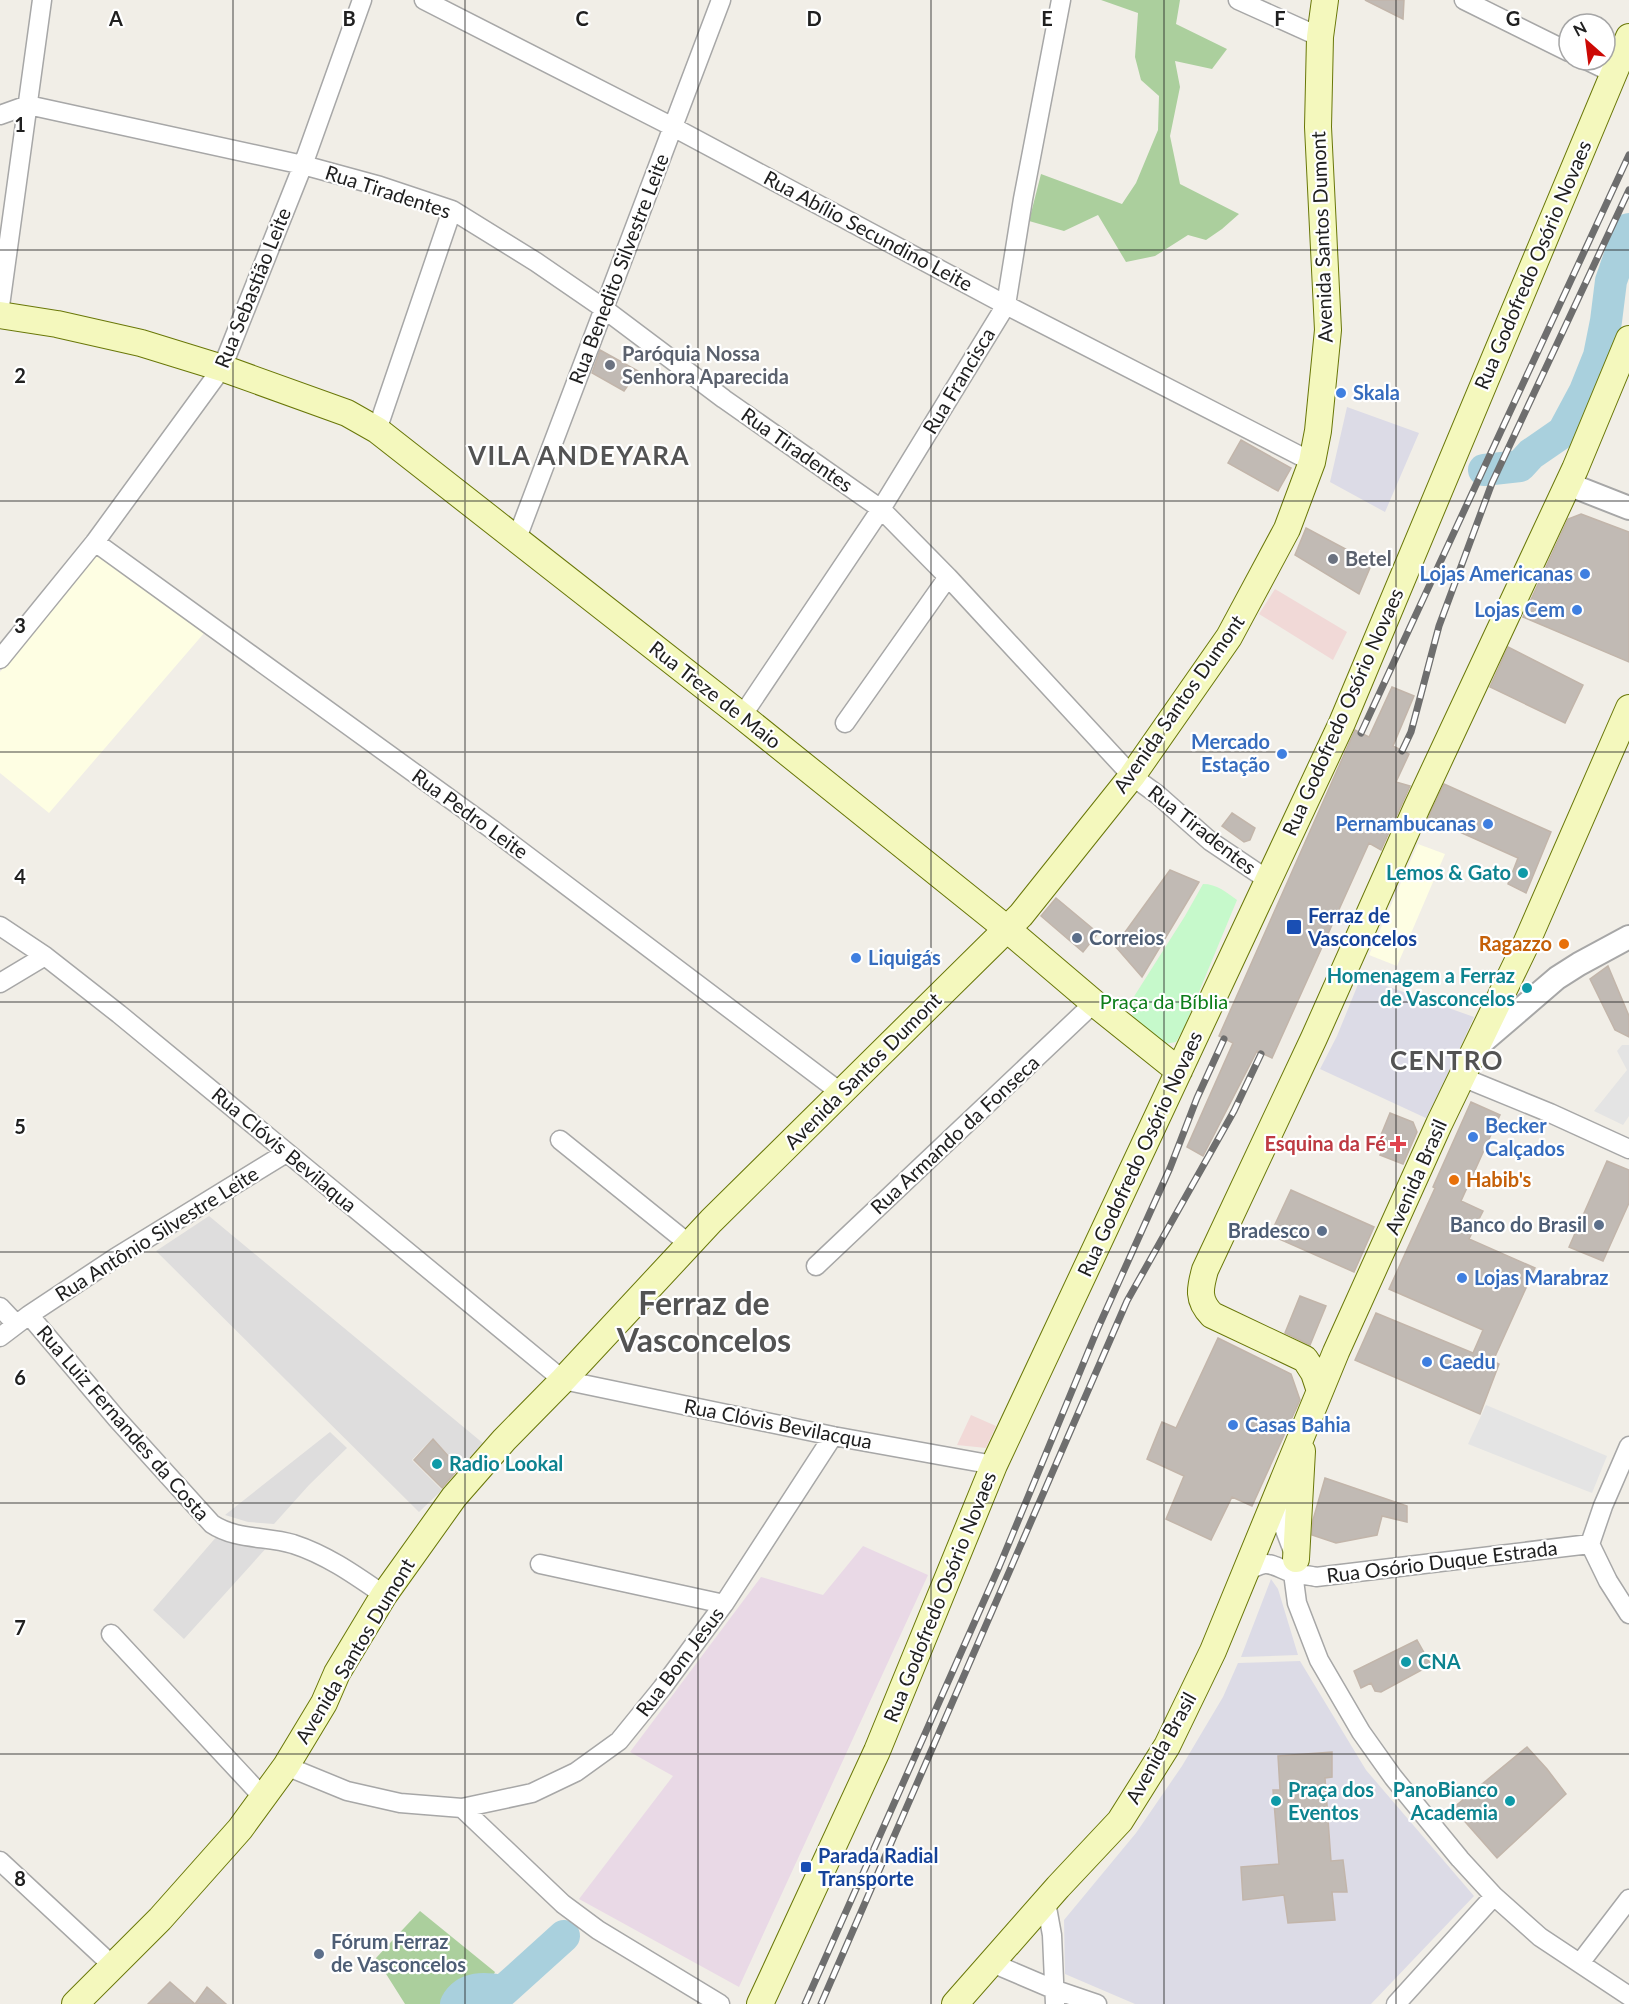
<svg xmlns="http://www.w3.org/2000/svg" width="1629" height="2004" viewBox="0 0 1629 2004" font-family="Lato,sans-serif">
  <rect width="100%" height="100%" fill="#f1eee7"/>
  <path fill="#dedddd" d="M209 1216 484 1444 462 1469 433 1439 423 1448 412 1460 442 1490 419 1512 156 1251Z
    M330 1432 347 1448 309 1485 274 1524 248 1522 225 1515Z
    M218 1535 269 1545 184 1639 153 1610Z"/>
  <path fill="#f1d9d7" d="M1275 589 1347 632 1333 660 1259 614Z
    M971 1415 996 1426 986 1448 957 1445Z"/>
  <path fill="#e9d9e6" d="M863 1546 928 1575 739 1987 579 1899 673 1776 630 1752 761 1577 823 1595Z"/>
  <path fill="#fefee3" d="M99 552 205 632 49 813 0 773V672Z
    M1418 844 1445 854 1397 966 1369 955Z"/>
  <path fill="#abcf9d" d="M1101 0H1180L1176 24 1227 49 1212 69 1175 61 1180 87 1170 136 1180 184 1239 214 1222 229 1206 240 1188 235 1155 256 1126 262 1098 215 1064 231 1029 221 1041 174 1122 204 1136 183 1158 130 1159 96 1141 80 1135 57 1138 13Z
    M420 1911 495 1972 478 2004H405L376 1958Z"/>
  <path fill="#c6f9cb" d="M1203 884C1217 884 1226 892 1237 900L1184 1028 1176 1042 1165 1044 1134 1018 1128 1006 1185 916Z"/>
  <path fill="#e4e4e4" d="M1622 1045H1629V1116L1623 1125 1594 1111 1627 1070 1617 1051Z
    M1486 1405 1607 1456 1592 1493 1468 1444Z"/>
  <path fill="#dcdbe6" d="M1347 407 1419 433 1385 512 1330 482Z
    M1361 977 1474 1017 1428 1119 1320 1069 1337 1036Z
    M1271 1579 1278 1589 1298 1655 1241 1657Z
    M1300 1661 1366 1770 1474 1896 1371 2004H1135L1065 1974 1064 1920 1136 1833 1182 1766 1223 1697 1238 1663Z"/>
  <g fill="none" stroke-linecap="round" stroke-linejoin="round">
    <path stroke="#a9d0dd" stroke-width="32" d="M1484 470 1520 466 1531 454 1563 432 1585 391 1599 356 1606 321 1611 281 1629 229
      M456 2004C466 1986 485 1988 503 1991L564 1936"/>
  </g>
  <path fill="#c1bab4" stroke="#c2b5aa" stroke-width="1.5" d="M1365 0H1404L1403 19Z
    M600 350 638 371 624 391 592 373Z
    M1241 440 1291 468 1278 491 1228 463Z
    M1581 514 1629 532V662L1523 617 1568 519Z
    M1306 528 1372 563 1359 594 1295 555Z
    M1508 647 1583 685 1565 723 1490 687Z
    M1392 687 1414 696 1393 746 1409 754 1396 782 1410 786 1381 850 1369 843 1272 1058 1257 1051 1203 1156 1187 1147 1233 1043 1219 1036 1355 730 1369 737Z
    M1444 784 1551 832 1526 893 1508 884 1518 858 1428 818Z
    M1232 813 1255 828 1250 840 1244 842 1222 826Z
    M1170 870 1199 882 1142 977 1115 946Z
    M1056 898 1098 933 1083 952 1041 916Z
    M1608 966 1629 1016V1037L1615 1030 1590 979Z
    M1471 1102 1500 1115 1461 1201 1483 1211 1469 1239 1535 1268 1493 1361 1499 1364 1480 1414 1355 1360 1376 1313 1473 1353 1483 1330 1389 1289 1435 1188 1433 1187Z
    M1390 1113 1413 1122 1417 1132 1403 1164 1380 1155 1385 1143 1379 1140Z
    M1607 1161 1629 1170V1203L1603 1261 1569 1247Z
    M1291 1190 1374 1227 1354 1272 1270 1235Z
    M1300 1296 1326 1306 1310 1345 1285 1333Z
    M1218 1338 1291 1374 1300 1400 1252 1506 1232 1497 1211 1540 1166 1519 1184 1476 1147 1459 1162 1422 1176 1428Z
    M433 1439 459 1468 442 1488 414 1460Z
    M1325 1478 1407 1506V1522L1382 1516 1377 1535 1336 1543 1312 1535 1313 1520Z
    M1417 1640 1431 1665 1381 1692 1375 1691 1371 1683 1361 1688 1354 1671Z
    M1527 1747 1547 1769 1566 1794 1497 1858 1453 1808Z
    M1332 1752V1777L1325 1778 1331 1861 1343 1860 1347 1892H1332L1335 1920 1288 1923 1284 1895 1243 1900 1241 1867 1279 1864 1273 1790H1280L1278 1756Z
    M170 1982 195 2004H148Z
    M207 1987 226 2004H195Z"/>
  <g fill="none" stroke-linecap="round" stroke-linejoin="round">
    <defs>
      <path id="minor" d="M424 0 673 127 1006 305 1312 462
        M1238 0 1320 37
        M1464 0 1569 52
        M1586 60 1613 73
        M0 115 28 105 303 165 380 186 452 210 536 262 603 308 724 399 881 509 948 577 1132 776 1158 795 1210 841 1268 880
        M0 306 42 0
        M377 430 452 210
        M517 538 721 0
        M95 542 493 830 840 1092
        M0 659 95 542 222 368 303 165 362 0
        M742 716 881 509 1006 305 1023 199 1061 0
        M845 723 948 577
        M0 926 45 956 119 1014 563 1380 833 1436 994 1465
        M0 983 45 956
        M1462 1077 1550 1113 1629 1149
        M560 1140 689 1244
        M816 1266 1094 1003
        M0 1307 16 1324
        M29 1315 117 1419 212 1524C236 1540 266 1536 293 1544 327 1555 355 1575 384 1595
        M0 1337 29 1315 115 1258 286 1153
        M1629 1446 1603 1506 1590 1544 1608 1581 1629 1614
        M1274 1501 1296 1559 1293 1573 1297 1603 1319 1660 1361 1732 1393 1777 1460 1859 1494 1896 1540 1937 1629 1996
        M540 1564 724 1604
        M1244 1574C1267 1558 1269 1564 1292 1573 1299 1575 1309 1575 1316 1577L1590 1544
        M111 1634 262 1796
        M286 1766 347 1791 400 1803 462 1808 563 1904 598 1930 720 2004
        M462 1808 532 1793 576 1772 619 1741 662 1688 724 1604 833 1436
        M0 1861 112 1965
        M1046 1902 1052 1935 1055 2004
        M992 1963 1053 1989 1097 2004
        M1580 1963 1629 1899
        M1396 2004 1494 1896"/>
      <path id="tertiary" d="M1568 484 1629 508
        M1479 1045 1557 978 1579 964 1629 937"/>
      <path id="secondary" d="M0 315 57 324 141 343 222 368 347 413 377 430 742 716 1007 929 1094 1003 1179 1071
        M1320 1391 1314 1373 1305 1359 1212 1315C1197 1300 1200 1288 1205 1270L1314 1038 1417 807 1575 469 1629 339
        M1296 1559 1302 1451
        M75 2004 160 1919 240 1829 286 1766 324 1703 337 1673 384 1595 454 1497 504 1440 563 1380 711 1221 1021 915 1132 776 1229 637 1287 529 1312 462 1318 431 1328 330 1318 127 1320 37 1325 0
        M760 2004 877 1751 994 1465 1342 723 1629 37
        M955 2004 1058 1887 1120 1821 1167 1746 1213 1651 1336 1352 1439 1124 1525 946 1629 708"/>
    </defs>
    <use href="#minor" stroke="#a7a7a7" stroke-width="21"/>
    <use href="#tertiary" stroke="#a7a7a7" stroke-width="26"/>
    <use href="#secondary" stroke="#697708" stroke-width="28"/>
    <use href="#minor" stroke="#fff" stroke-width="18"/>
    <use href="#tertiary" stroke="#fff" stroke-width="22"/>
    <use href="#secondary" stroke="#f4f8bd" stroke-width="26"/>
    <defs>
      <path id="rail" d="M1361 733 1629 155
        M1402 751 1411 732 1439 626 1492 483 1629 190
        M805 2004 999 1567 1098 1328 1170 1168 1197 1098 1224 1039
        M821 2004 1127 1301 1234 1111 1261 1054"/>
    </defs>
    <use href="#rail" stroke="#6e6e6e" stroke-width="7"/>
    <use href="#rail" stroke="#fff" stroke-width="4.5" stroke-dasharray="14" stroke-linecap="butt"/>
  </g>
  <path fill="none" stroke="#202020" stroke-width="1.5" stroke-opacity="0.55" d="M233 0V2004M465 0V2004M698 0V2004M931 0V2004M1164 0V2004M1396 0V2004M0 250H1629M0 501H1629M0 752H1629M0 1002H1629M0 1252H1629M0 1503H1629M0 1754H1629"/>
  <g fill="#6b7280" stroke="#fff" stroke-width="2">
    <circle cx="610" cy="365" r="6"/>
    <circle cx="1333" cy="559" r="6"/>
  </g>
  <g fill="#3f7fe0" stroke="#fff" stroke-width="2">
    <circle cx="1341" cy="393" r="6"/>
    <circle cx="1585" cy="574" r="6"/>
    <circle cx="1577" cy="610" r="6"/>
    <circle cx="1282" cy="754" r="6"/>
    <circle cx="1488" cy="824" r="6"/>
    <circle cx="856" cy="958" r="6"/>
    <circle cx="1473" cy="1137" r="6"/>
    <circle cx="1462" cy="1278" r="6"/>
    <circle cx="1427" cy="1362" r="6"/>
    <circle cx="1233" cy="1425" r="6"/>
  </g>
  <g fill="#0f9aa8" stroke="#fff" stroke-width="2">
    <circle cx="1523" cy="873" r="6"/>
    <circle cx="1527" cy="988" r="6"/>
    <circle cx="437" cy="1464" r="6"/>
    <circle cx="1406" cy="1662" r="6"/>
    <circle cx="1276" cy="1801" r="6"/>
    <circle cx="1510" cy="1801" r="6"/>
  </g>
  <g fill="#1a4fb4" stroke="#fff" stroke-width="2">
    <rect x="1286" y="919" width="16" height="16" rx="3"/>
    <rect x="800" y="1861" width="12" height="12" rx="3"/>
  </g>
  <g fill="#5c6f8a" stroke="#fff" stroke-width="2">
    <circle cx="1077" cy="938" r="6"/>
    <circle cx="1599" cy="1225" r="6"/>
    <circle cx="1322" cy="1231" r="6"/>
    <circle cx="319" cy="1954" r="6"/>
  </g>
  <g fill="#e8710a" stroke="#fff" stroke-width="2">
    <circle cx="1564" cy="944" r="6"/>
    <circle cx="1454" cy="1180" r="6"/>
  </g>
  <path fill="#e0444e" stroke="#fff" stroke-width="2" d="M1395 1135h6v6h6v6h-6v6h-6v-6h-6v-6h6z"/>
  <g text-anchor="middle" stroke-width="4.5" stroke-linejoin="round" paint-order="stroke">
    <g font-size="20" fill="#202020" stroke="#fff">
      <text transform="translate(388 192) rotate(18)" y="7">Rua Tiradentes</text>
      <text transform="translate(868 231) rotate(28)" y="7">Rua Abílio Secundino Leite</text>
      <text transform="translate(1322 237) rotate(-92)" y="7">Avenida Santos Dumont</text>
      <text transform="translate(1533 265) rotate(-67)" y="7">Rua Godofredo Osório Novaes</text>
      <text transform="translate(619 269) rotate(-69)" y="7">Rua Benedito Silvestre Leite</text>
      <text transform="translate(253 288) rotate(-68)" y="7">Rua Sebastião Leite</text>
      <text transform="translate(959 381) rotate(-59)" y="7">Rua Francisca</text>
      <text transform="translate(797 450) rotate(35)" y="7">Rua Tiradentes</text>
      <text transform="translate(715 695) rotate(38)" y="7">Rua Treze de Maio</text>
      <text transform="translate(1179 704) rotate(-55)" y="7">Avenida Santos Dumont</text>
      <text transform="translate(1343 712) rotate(-66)" y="7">Rua Godofredo Osório Novaes</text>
      <text transform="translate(470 814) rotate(36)" y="7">Rua Pedro Leite</text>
      <text transform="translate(1202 830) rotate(38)" y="7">Rua Tiradentes</text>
      <text transform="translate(863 1071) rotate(-45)" y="7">Avenida Santos Dumont</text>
      <text transform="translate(955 1135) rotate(-43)" y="7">Rua Armando da Fonseca</text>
      <text transform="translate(284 1150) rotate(40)" y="7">Rua Clóvis Bevilaqua</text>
      <text transform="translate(1140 1154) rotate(-65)" y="7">Rua Godofredo Osório Novaes</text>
      <text transform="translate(1416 1177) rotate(-66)" y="7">Avenida Brasil</text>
      <text transform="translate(157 1234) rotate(-32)" y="7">Rua Antônio Silvestre Leite</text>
      <text transform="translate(123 1423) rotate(49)" y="7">Rua Luiz Fernandes da Costa</text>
      <text transform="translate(778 1424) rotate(11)" y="7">Rua Clóvis Bevilacqua</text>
      <text transform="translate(1442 1562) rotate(-7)" y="7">Rua Osório Duque Estrada</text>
      <text transform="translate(940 1597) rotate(-68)" y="7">Rua Godofredo Osório Novaes</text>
      <text transform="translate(355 1651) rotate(-59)" y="7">Avenida Santos Dumont</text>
      <text transform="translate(680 1662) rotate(-53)" y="7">Rua Bom Jesus</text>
      <text transform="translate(1161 1748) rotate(-61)" y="7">Avenida Brasil</text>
    </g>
    <g font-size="20" font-weight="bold" fill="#5b616d" stroke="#fff" text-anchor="start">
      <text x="622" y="361">Paróquia Nossa<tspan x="622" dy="23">Senhora Aparecida</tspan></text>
      <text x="1345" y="566">Betel</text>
    </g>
    <g font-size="20" font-weight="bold" fill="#366cbe" stroke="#fff" text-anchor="start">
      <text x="1353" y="400">Skala</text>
      <text x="1573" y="581" text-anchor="end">Lojas Americanas</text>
      <text x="1565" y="617" text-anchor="end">Lojas Cem</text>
      <text x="1270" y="749" text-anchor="end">Mercado<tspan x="1270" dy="23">Estação</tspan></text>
      <text x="1476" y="831" text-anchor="end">Pernambucanas</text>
      <text x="868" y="965">Liquigás</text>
      <text x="1485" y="1133">Becker<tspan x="1485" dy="23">Calçados</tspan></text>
      <text x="1474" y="1285">Lojas Marabraz</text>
      <text x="1439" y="1369">Caedu</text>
      <text x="1245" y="1432">Casas Bahia</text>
    </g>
    <g font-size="20" font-weight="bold" fill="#0d838f" stroke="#fff" text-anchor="end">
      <text x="1511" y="880">Lemos &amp; Gato</text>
      <text x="1515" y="983">Homenagem a Ferraz<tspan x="1515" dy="23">de Vasconcelos</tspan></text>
      <text x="449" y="1471" text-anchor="start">Radio Lookal</text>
      <text x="1418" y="1669" text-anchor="start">CNA</text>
      <text x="1288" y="1797" text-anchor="start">Praça dos<tspan x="1288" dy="23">Eventos</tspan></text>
      <text x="1498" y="1797">PanoBianco<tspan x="1498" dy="23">Academia</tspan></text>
    </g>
    <g font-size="20" font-weight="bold" fill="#164399" stroke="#fff" text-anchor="start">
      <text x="1308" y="923">Ferraz de<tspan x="1308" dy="23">Vasconcelos</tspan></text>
      <text x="818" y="1863">Parada Radial<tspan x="818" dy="23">Transporte</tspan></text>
    </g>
    <g font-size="20" font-weight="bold" fill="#4e5e75" stroke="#fff" text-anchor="start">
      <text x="1089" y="945">Correios</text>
      <text x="1587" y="1232" text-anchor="end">Banco do Brasil</text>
      <text x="1310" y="1238" text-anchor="end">Bradesco</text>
      <text x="331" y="1949">Fórum Ferraz<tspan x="331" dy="23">de Vasconcelos</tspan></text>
    </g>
    <g font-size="20" font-weight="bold" fill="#c56008" stroke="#fff" text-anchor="end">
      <text x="1552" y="951">Ragazzo</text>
      <text x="1466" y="1187" text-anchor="start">Habib's</text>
    </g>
    <g font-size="20" fill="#0e7e1a" stroke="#fff">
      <text x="1164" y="1009">Praça da Bíblia</text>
    </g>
    <g font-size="20" font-weight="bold" fill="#be3a42" stroke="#fff" text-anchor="end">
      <text x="1386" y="1151">Esquina da Fé</text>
    </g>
    <g font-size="26" font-weight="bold" letter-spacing="1.5" fill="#535353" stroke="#fff">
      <text x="579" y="465">VILA ANDEYARA</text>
      <text x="1447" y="1070">CENTRO</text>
    </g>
    <g font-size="32" font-weight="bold" fill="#535353" stroke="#fff">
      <text x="704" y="1315">Ferraz de<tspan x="704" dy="37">Vasconcelos</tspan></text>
    </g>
  </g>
  <g font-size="20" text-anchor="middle" font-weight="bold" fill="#202020" stroke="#fff" stroke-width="4.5" stroke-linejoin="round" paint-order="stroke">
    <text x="116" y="26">A</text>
    <text x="349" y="26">B</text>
    <text x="582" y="26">C</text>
    <text x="814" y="26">D</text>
    <text x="1047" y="26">E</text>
    <text x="1280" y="26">F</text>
    <text x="1513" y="26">G</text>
    <text x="20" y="132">1</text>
    <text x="20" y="383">2</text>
    <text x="20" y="633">3</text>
    <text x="20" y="884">4</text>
    <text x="20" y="1134">5</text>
    <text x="20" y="1385">6</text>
    <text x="20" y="1635">7</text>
    <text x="20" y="1886">8</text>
  </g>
  <g transform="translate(1587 42) rotate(332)"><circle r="28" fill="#ffffff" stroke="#a6a6a6" stroke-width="1.5"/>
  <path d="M0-4.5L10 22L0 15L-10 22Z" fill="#cc0905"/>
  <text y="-9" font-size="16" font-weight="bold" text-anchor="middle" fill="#202020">N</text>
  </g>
</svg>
